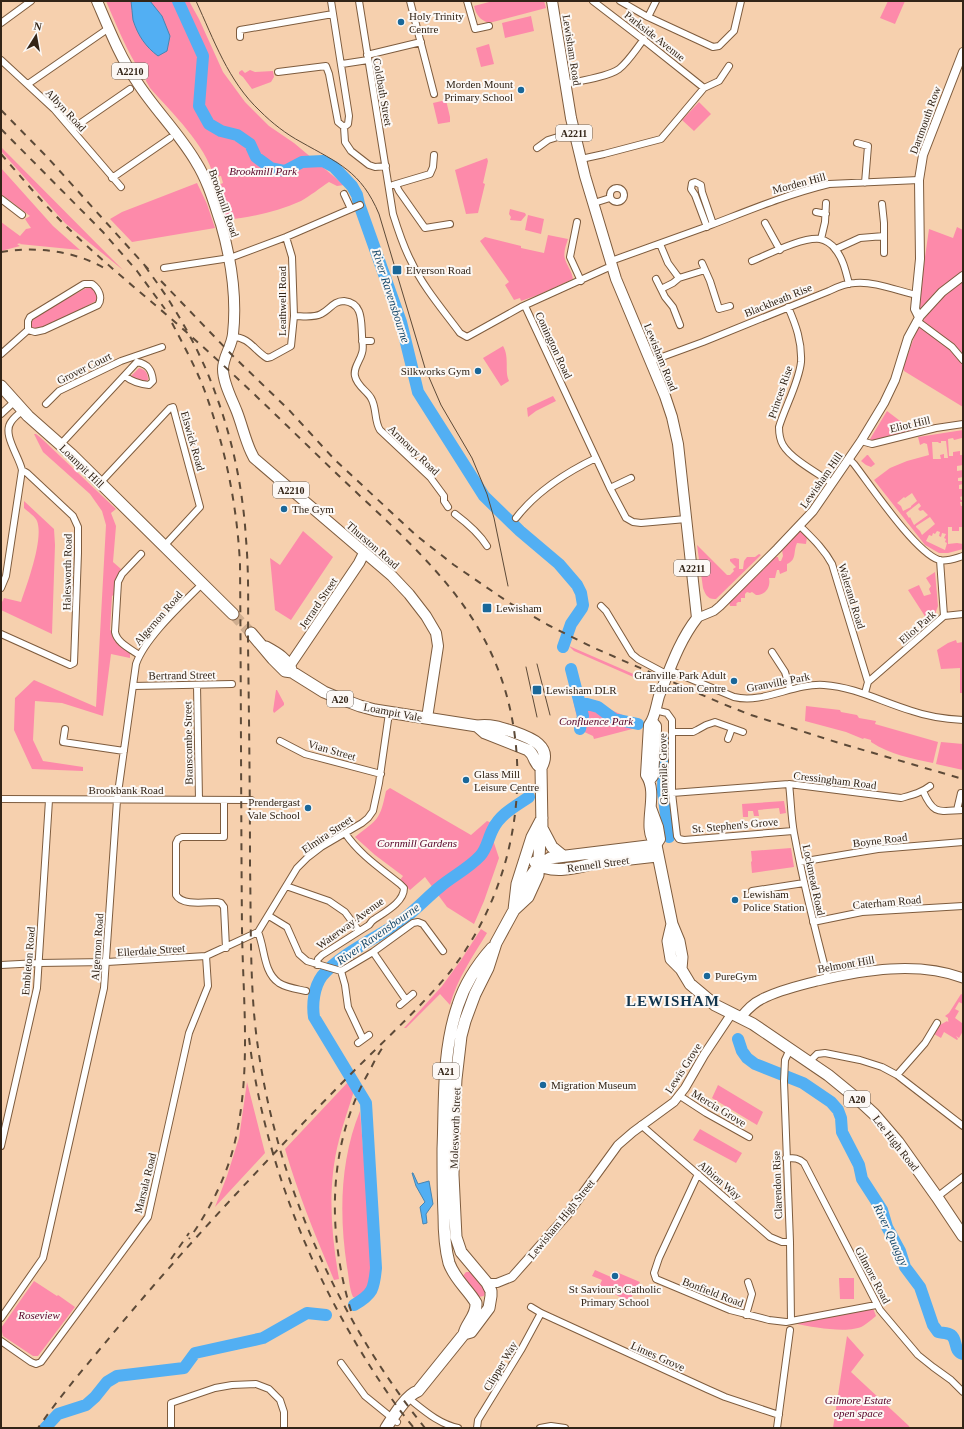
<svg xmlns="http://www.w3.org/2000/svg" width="964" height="1429" viewBox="0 0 964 1429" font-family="Georgia,serif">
  <rect width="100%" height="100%" fill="#f6d0ae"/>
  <path fill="#fd8aaa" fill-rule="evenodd" d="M106 1H189L199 19 223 72 245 102 269 126 294 143 344 185 337 186 329 182C320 188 310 196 301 201 277 212 251 217 226 220L216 186 223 183 221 176 214 177C205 144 173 114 150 88L146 81V77C132 65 114 19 106 1Z
    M493 1H544L546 8 489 23C480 20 476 15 474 6Z
    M888 1H905L895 24 880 18Z
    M531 16 534 31 505 38 502 23Z
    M489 44 494 64 481 67 476 48Z
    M242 70 245 73 250 70 255 72 273 71 274 77 271 82 252 89 243 77 239 74V72Z
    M446 100 450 117V122L438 124 433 103Z
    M699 102 711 114 694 131 682 120Z
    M1 147 123 270 65 223 1 151Z
    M487 158 488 161 483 183 485 184 478 213 466 214 455 170Z
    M1 168 53 226 80 250 19 244 21 243 17 244 20 246 1 251V222L20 236 26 229 31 228 25 219 30 216 1 194Z
    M197 183 207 204 215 228 132 242 110 219 122 212Z
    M510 209 525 213 526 215 521 221 510 220 511 217 509 214Z
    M528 215 544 219 541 234 525 230Z
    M957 227 963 230V407L904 371 903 367 916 332 925 318 918 306 929 229 953 238Z
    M548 235 568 239C566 245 563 253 565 259 567 266 572 271 573 279L538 295 521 301 520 298 514 300 505 285 509 282 480 241 485 237 521 246V248L544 253Z
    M88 287 95 288 98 298 96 301 40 330 32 329 30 326 31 320 34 317Z
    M503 346C510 358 504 371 509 381L501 386 483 358Z
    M139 368C146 370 148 373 148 380L144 382 130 377Z
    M553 396 556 401 536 411 528 417 527 408Z
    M887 411 912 430 872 441 870 439Z
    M963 430V444L962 438 954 440 953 438 948 439 949 456H953V452L960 451V455H963V465L957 466V471L963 470V477L958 478V481H963V484L959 485V489H963V496L960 497 961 500H963V502H960L961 506H963L962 516H963V532V527H959V531H952V527H948V544L957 543 963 544V549L948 553H939L925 545 874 480 890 468 907 461 929 455 927 444 924 443 920 445 918 437ZM941 441H946L948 458H944V454L940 455 941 459H933L932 442H938L939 443H941ZM912 493 917 501 911 506V507L903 511 901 506 897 503 904 497 905 498ZM919 503 921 506 918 509 920 511 923 510 928 515 914 525 910 517 909 518 906 513ZM930 517 935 524 922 535 920 531 916 527V526ZM937 531 940 532 939 536 941 537 942 533 946 534 944 538 946 539 945 542 947 543 945 550 926 541 929 535 932 536 933 533 935 534Z
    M34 434H36L41 438 116 509 111 513 116 526 113 562 121 569 117 579 115 594 112 596 110 630 112 631C113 641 123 646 130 652V658L111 654 103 716 62 703 35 701 33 740 43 761 83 767V771L32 769 14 730 15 698 34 680 96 707 106 525 102 511 90 494 43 452Z
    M867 455H868L875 464 871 467 866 465 861 461Z
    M24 501 54 529 55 545 52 634 1 610V604L4 598 21 602C27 584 44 539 37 521 35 516 28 512 24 508Z
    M303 531 333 557 291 620 275 610 270 558 280 565Z
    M800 531 807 537 806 544 797 543C793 552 797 560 787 564V571L780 574 779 570H777L775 578H769C771 588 765 595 756 595L752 592 750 593 747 592 745 594V598H741V602H738L736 604 737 605 736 606H730L729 602 738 595 748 581H752L753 578 756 577 760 571 763 570 768 563 776 557H778L779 561H781L783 556 782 550Z
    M697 545 727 575H730L734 571 733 569 736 567 730 561V559L735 558 739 559V569H743L744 561 747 557H755L759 554 761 555 716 599C708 600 705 594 703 588Z
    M935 572 938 606 935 614 928 621 908 590 919 585 924 596 931 594 929 589 931 586 926 578Z
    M956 640 957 643 963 642V693H960V668L941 669 937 650 948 643Z
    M569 646 638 676V679L574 651Z
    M276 690H277L284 703V705L274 713 273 711Z
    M583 698 639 722 636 728 594 739 593 736 580 730 573 700Z
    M806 706 840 710 841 712 857 715 859 718 876 721 875 724 938 742 933 763C910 758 891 755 871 742V740L864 738 863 739 846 732 805 721Z
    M941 742 963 744V770L936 764Z
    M390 788 471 835 487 821 492 823 494 843 499 858 484 901 474 924 447 907 425 877 410 890 400 880 403 876 375 855 355 837C378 819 380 820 386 791Z
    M784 801 786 813 780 814 779 808 758 810 759 816H754L753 811H748V817H743L742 804Z
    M791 848 794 867 752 873 751 862 752 861 751 851Z
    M481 929 487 933C473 956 457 979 450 1005L440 994 406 1028H404L442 986 461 960Z
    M961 994 963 995V1004L959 1002 955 1009 959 1011 955 1018 962 1023 963 1021V1031L959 1038 956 1036 958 1039 957 1040 944 1032 941 1038 934 1034 940 1025 947 1021 948 1022 949 1020 948 1021V1018L945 1016 949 1013Z
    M247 1082 265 1153 215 1207 227 1176 239 1138Z
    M348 1082 354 1091C349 1107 343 1124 339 1140 327 1186 331 1233 339 1279L334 1280C316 1237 298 1194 285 1149Z
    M718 1085 763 1112 757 1125 712 1098Z
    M360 1111 373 1272 366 1290 358 1299 353 1297C349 1288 349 1277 347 1267 339 1215 340 1160 360 1111Z
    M700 1129 742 1153 736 1163 693 1140Z
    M595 1270 611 1277 614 1271 640 1282 629 1301 599 1287 602 1280 592 1276Z
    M466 1272H471C478 1279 488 1286 484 1296L478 1297 462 1277Z
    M839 1278H854V1299H840Z
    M34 1281 57 1296 58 1295 75 1307 38 1356H33L3 1336 1 1328Z
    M873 1308 876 1316C872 1319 868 1323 863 1326 849 1334 812 1327 797 1324L796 1322 845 1314Z
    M847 1336 864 1355 851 1372 909 1426 910 1428H833Z"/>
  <path fill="#52aff3" stroke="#4885b1" d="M131 1H150L162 16 170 36 167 51 158 56C146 47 138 36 133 20 132 14 132 7 131 1Z
    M412 1173H413L418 1184 429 1181 433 1204 426 1214 427 1223 423 1224 420 1207 425 1202 416 1186Z"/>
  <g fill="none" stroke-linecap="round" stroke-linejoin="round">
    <path stroke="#52aff3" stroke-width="12" d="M178 1 203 56 199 106 209 124 221 131 237 135 250 144 256 157 271 168 285 171 302 162 323 161 334 167 352 186 357 195 359 204 401 322 418 392 484 496 520 531 559 564 577 585 581 593 583 605 582 608 571 624 563 647
      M571 669 583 716 580 729
      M580 702 598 707 614 719 638 724
      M664 742 663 792 669 837
      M738 1039 742 1051 747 1058 755 1064 803 1083 831 1102 838 1110 841 1118 842 1132 859 1165 862 1179 882 1210 887 1227 900 1251 905 1267 920 1287 933 1325 938 1332C942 1333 948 1333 951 1335 958 1340 953 1351 963 1354
      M354 1305C373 1294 374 1289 376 1268L366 1103 314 1017C312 1004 314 987 322 976 338 956 375 938 397 924 413 913 426 898 441 886 453 876 469 868 480 856 487 849 488 838 493 829 500 814 516 806 529 797
      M45 1428 58 1414 86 1405 95 1397 107 1382 117 1376 184 1368 195 1353 263 1338 307 1313 326 1315"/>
    <path stroke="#cfae90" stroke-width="11" stroke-dasharray="11 5.5" stroke-linecap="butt" d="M233 614 251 633"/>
    <defs>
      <path id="minor" d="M359 1 393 214C398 230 403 246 411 261 423 287 443 310 460 333L467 337 521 307 607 268
        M410 1 434 94
        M467 1 475 29 489 26
        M593 1 640 37 704 88
        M620 1 646 16 713 47 719 46 734 31 741 1
        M648 17 656 1
        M1 23 31 1
        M240 37V30L333 14
        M367 55 421 42
        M1 60 54 109 121 187
        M342 64 368 60
        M278 72 326 66 329 74 338 122 344 127 348 124 349 116 331 1
        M28 84 109 28
        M565 84C579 81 608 77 619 69 629 61 636 49 644 39
        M344 127 345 142 351 151 369 165 375 167 386 166
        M72 129 130 89
        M857 143 868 146 865 183
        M537 148 548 140 574 132
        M581 159 604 154 661 139 704 88 719 81 729 66
        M112 178 170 138
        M393 185 430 174 433 167 434 155
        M396 185 399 191 425 228 450 224
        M610 195a7 7 0 1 1 14 0a7 7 0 1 1-14 0Z
        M344 194 351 209
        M1 199 22 215
        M594 203 610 198
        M882 204 884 223V253
        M816 212 826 214
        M577 222 570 257 581 281
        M765 223 780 250
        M707 227 695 195 691 189 692 183 695 182 701 185 702 192 713 224
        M821 239 825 222 826 203
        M660 244 668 263 679 278
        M836 249 860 238 884 236
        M611 261C645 249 678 237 711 225 750 210 788 194 829 184L919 180
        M752 261C769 254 802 237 820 239 825 240 832 244 835 249 843 258 846 272 849 284
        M702 263 710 281 719 309 730 306
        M164 268 230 258 286 237 360 205
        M656 279 665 297 673 307 680 325
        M84 284H92C99 289 103 298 98 305L44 330 35 332 28 330V321L30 317Z
        M661 289 673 283 679 278 705 270
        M525 306 610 488 626 518 633 522 641 523 686 519
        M788 307C796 325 802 342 801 362 799 382 785 407 779 427 779 434 780 440 783 445 791 459 819 474 832 483
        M294 316C302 316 314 318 321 314 330 310 333 301 344 301 363 303 361 321 362 335 362 341 364 348 362 353 360 361 353 368 355 376 357 386 367 391 371 398 377 408 374 421 380 430L430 477 444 496V501L448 507
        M917 321 952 347 963 360
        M233 337C249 337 254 350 267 358L271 357 291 346 294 316 292 257 286 237
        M362 341H371
        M1 354 28 330
        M651 361 703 342 829 291C837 287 846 283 855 283 874 281 898 291 916 295
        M125 376C132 382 140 384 149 385L153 381C152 370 148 364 137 362
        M46 404 59 391 121 361 162 347
        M1 414 15 401
        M861 441 872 444 936 428 963 424
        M60 445 137 362
        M849 459 854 464C871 486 915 552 939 560 947 562 956 558 963 556
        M100 483 170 408 173 407 200 507 164 546
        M610 488 631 478
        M455 514C467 523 479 533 487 546
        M516 518C536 492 567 472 596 458
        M800 526C812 538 824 549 832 564L868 682
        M940 560 944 616
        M1 588 6 576 22 470C19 456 2 434 11 422 14 417 19 414 23 410
        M601 606 606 611 632 654 638 659 668 675
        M944 616 963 614
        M1 634 70 665 74 663 78 553V527L73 516 27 473 22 470
        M772 652 785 672 790 689
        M139 655C131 649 117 643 115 632L118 582 122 574 141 554
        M669 670 734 697C764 704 793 683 824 685 855 687 882 702 912 711 929 717 945 719 963 720
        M197 685 199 800
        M133 686 232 684
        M865 693 868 682 944 616
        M655 710 667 713 672 720V793L677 836 679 839 684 840 793 831
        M65 729 63 742 124 751
        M673 732H693L697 730 706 725 715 722 743 732
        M728 739 732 728
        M280 741 305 754 381 774
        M789 784C791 800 791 817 794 833 803 882 815 930 828 979
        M923 791C934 816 939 811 963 810
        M672 793 789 784 901 798C912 795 921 793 930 786
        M1 799 251 800
        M224 800V837H182L178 839 176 843V895C182 906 205 902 217 902L221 903 224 907 226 948
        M957 810 961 793
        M800 862 878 849 963 842
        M286 886 329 901 345 912 359 931
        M752 891 804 883
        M269 916 287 927 299 954 307 961 341 971
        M813 922 862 912 963 906
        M258 932C265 948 263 972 279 983 287 988 297 989 306 991
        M373 952 406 1000
        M1 965 39 963 107 962 206 956 258 932 297 868 308 857 321 847 362 823 368 818 373 811 379 783 389 713
        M317 965 318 959 322 955 369 925 372 921C383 913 404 903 404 888L400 884C380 868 359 854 345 833
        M341 971 373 952 413 923 418 922 423 924 443 951
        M341 971 345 985 348 1007 363 1039
        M400 1005 413 994
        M358 1043 369 1035
        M790 1049 785 1060 784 1081 790 1242 791 1321
        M809 1062 817 1054 825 1053 860 1060 882 1067 897 1075 963 1126
        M897 1075 925 1043 937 1023
        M680 1096 706 1113 749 1137
        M641 1125 770 1237 782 1242H790
        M1 1146 37 988 49 800
        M786 1158C794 1158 799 1158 804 1163L880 1310 918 1355 933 1367 951 1380 963 1392
        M698 1174 659 1258 654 1273 656 1279 730 1310 769 1320 786 1322 876 1305
        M937 1197 963 1177
        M531 1307 541 1313 707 1389 725 1397 779 1415
        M746 1315 752 1294 748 1282
        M1 1318 43 1258 104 988 117 800 136 664C145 638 182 604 202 584
        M1 1341 31 1362 36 1364 41 1362 148 1217 189 1033 208 986 206 956
        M341 1363 365 1396 397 1422
        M412 1401C427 1413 440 1424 458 1428
        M171 1428V1403L215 1388 232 1385 256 1384 269 1389 280 1400 284 1412V1428
        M477 1428 478 1420 521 1350 541 1313
        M540 1428 551 1426 565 1428
        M777 1428 790 1330"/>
      <path id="tertiary" d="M919 317 915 309 920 259 919 180 923 155 963 52
        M697 618 714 611 720 606 777 549 813 511 861 441 884 403 895 380 908 338 920 316 942 292 963 276
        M487 1283H497L512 1277 567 1215 618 1145 633 1132 674 1102 685 1088 704 1055 732 1013"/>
      <path id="secondary" d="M741 1017C747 1010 753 1003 762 999 779 990 798 986 817 981 864 970 917 961 963 978"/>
      <path id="primary" d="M97 1C109 29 120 57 137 82 155 110 179 133 196 162 208 181 214 203 221 224 231 259 237 297 233 334 232 346 223 357 223 369 223 383 232 399 237 412 242 425 245 439 251 452L254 458 392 576 409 594 426 616 436 633 438 646 427 718
        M552 1 571 118 585 176 616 279 665 396 672 417 678 444 697 618C679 641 670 669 659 696 656 706 655 718 649 725L646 775C660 795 640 827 656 845L660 839 658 827 651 808
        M290 665 359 563 364 553
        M650 780 653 776 656 730V726L652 721"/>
      <path id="trunk" d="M1 386 28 416 71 454 233 614
        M251 633 273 659 285 671 292 672 324 692 336 697 360 706 375 710 477 726C491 724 502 728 514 732 531 738 553 746 541 768
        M266 647C277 653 288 659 292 672
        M477 726 485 733 528 750C536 756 532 761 541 768
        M542 828 552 847 563 856
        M535 862C550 875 577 868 595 863L657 856
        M518 894C530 880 533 867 550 858L656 845 672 924 679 941 682 957 681 969
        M514 910 528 897 538 875 540 840 542 828 541 768
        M672 924 668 941 671 959 681 969 690 984 715 1005 753 1024 828 1075 861 1102 874 1114 898 1142 937 1197 963 1236
        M464 1334 471 1332 489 1308 491 1296V1291L487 1283 461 1252 456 1237 453 1175 454 1117 456 1079 461 1036 465 1021 475 994 488 968 496 943 514 910 517 884 532 837 542 818
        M386 1428C393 1417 406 1395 418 1391L464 1334C466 1323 477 1316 476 1303 468 1289 455 1280 449 1263 445 1248 444 1232 444 1215 443 1193 443 1171 443 1149 445 1101 442 1051 458 1005 465 983 477 965 492 948"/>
    </defs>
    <use href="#minor" stroke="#7e5c3e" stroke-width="8"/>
    <use href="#tertiary" stroke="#7e5c3e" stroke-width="10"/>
    <use href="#secondary" stroke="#7e5c3e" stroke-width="11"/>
    <use href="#primary" stroke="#7e5c3e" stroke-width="12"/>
    <use href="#trunk" stroke="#7e5c3e" stroke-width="13"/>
    <use href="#minor" stroke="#fff" stroke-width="6"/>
    <use href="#tertiary" stroke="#fff" stroke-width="8"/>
    <use href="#secondary" stroke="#fff" stroke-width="9"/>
    <use href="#primary" stroke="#fff" stroke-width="10"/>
    <use href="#trunk" stroke="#fff" stroke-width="11"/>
    <path stroke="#5d4a38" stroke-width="1" d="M196 1C214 40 228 81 260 111 272 123 286 134 301 142 338 163 361 171 379 214L425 368 441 405 472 458 487 494 494 518 508 586
      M537 664 550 715
      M526 667 537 717"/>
    <path stroke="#5d4a38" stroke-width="2" stroke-dasharray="7 7" stroke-linecap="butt" d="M1 110 48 158 149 270
      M1 129 103 232 137 271 165 309
      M1 154C23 179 44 205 68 228 108 267 152 301 193 338 243 382 290 429 338 475 388 523 449 574 482 635 542 743 523 884 445 978 412 1016 375 1049 340 1085 261 1166 183 1249 110 1337 86 1366 60 1396 38 1428
      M1 252C37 246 78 251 109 271
      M145 266C154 279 165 293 173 307 190 334 205 364 216 395 233 441 243 490 246 539 249 574 248 609 248 644 249 717 250 791 250 865 251 914 250 964 254 1013 267 1161 332 1312 425 1428
      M161 281 233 356 289 410 335 460 417 536 454 565 508 602 548 625 592 647 723 704 751 715 839 743 963 779
      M172 323C183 344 195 366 204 389 225 446 237 504 240 564 241 686 241 808 242 930 243 999 251 1069 236 1137 228 1174 211 1208 189 1239
      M249 1038C263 1153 307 1266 368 1363 382 1385 397 1408 414 1428
      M171 1259 189 1233
      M351 1311C327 1232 327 1144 370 1070 374 1062 378 1054 383 1047"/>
  </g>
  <g fill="#196799" stroke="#fcf8f5" stroke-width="1.5">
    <circle cx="401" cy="22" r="4"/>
    <circle cx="521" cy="90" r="4"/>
    <rect x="392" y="265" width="10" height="10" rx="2"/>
    <circle cx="478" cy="371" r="4"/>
    <circle cx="284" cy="509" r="4"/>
    <rect x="482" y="603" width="10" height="10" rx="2"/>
    <circle cx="734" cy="681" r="4"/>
    <rect x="532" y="685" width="10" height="10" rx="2"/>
    <circle cx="466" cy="780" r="4"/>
    <circle cx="308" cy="808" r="4"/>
    <circle cx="735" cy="900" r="4"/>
    <circle cx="707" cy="976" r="4"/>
    <circle cx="543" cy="1085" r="4"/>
    <circle cx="615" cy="1276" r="4"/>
  </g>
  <g text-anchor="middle" stroke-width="4" stroke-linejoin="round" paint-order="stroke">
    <g fill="#fcf8f5" stroke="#6f645a" stroke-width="1">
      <rect x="112" y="63" width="36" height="16" rx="3"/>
      <rect x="556" y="125" width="36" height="16" rx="3"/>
      <rect x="273" y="482" width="36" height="16" rx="3"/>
      <rect x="674" y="560" width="36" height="16" rx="3"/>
      <rect x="327" y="691" width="26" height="16" rx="3"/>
      <rect x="433" y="1063" width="26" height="16" rx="3"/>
      <rect x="844" y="1091" width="26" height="16" rx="3"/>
    </g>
    <g font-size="10" font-weight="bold" fill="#322417">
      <text x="130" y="75">A2210</text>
      <text x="574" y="137">A2211</text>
      <text x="291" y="494">A2210</text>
      <text x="692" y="572">A2211</text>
      <text x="340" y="703">A20</text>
      <text x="446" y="1075">A21</text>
      <text x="857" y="1103">A20</text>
    </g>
    <g font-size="11" fill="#322417" stroke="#fcf8f5" text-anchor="start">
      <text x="409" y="20">Holy Trinity<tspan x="409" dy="13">Centre</tspan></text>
      <text x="513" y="88" text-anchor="end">Morden Mount<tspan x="513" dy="13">Primary School</tspan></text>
      <text x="406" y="274">Elverson Road</text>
      <text x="470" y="375" text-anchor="end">Silkworks Gym</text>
      <text x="292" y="513">The Gym</text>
      <text x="496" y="612">Lewisham</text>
      <text x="726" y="679" text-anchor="end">Granville Park Adult<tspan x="726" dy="13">Education Centre</tspan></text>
      <text x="546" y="694">Lewisham DLR</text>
      <text x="474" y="778">Glass Mill<tspan x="474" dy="13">Leisure Centre</tspan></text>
      <text x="300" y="806" text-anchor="end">Prendergast<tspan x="300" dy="13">Vale School</tspan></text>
      <text x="743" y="898">Lewisham<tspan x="743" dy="13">Police Station</tspan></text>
      <text x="715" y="980">PureGym</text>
      <text x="551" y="1089">Migration Museum</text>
      <text x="615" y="1293" text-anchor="middle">St Saviour's Catholic<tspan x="615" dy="13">Primary School</tspan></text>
    </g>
    <g font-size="11" fill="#322417" stroke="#fcf8f5">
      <text transform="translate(655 36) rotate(38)" y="4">Parkside Avenue</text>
      <text transform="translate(572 50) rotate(81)" y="4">Lewisham Road</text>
      <text transform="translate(383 92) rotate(80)" y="4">Coldbath Street</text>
      <text transform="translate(66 110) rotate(47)" y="4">Albyn Road</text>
      <text transform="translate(925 120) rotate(-70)" y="4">Dartmouth Row</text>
      <text transform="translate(799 183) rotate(-15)" y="4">Morden Hill</text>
      <text transform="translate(224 203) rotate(71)" y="4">Brookmill Road</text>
      <text transform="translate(778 300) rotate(-22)" y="4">Blackheath Rise</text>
      <text transform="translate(282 301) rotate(-90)" y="4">Leathwell Road</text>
      <text transform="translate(554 345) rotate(65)" y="4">Conington Road</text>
      <text transform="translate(661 357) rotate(68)" y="4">Lewisham Road</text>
      <text transform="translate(84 368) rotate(-26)" y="4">Grover Court</text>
      <text transform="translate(780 392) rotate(-71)" y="4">Princes Rise</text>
      <text transform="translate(910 424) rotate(-13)" y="4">Eliot Hill</text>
      <text transform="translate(193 441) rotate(74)" y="4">Elswick Road</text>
      <text transform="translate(414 450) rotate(44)" y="4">Armoury Road</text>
      <text transform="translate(82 466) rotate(44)" y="4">Loampit Hill</text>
      <text transform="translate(821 480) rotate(-55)" y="4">Lewisham Hill</text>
      <text transform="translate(373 545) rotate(41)" y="4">Thurston Road</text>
      <text transform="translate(67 572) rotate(-89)" y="4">Halesworth Road</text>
      <text transform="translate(852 596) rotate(73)" y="4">Walerand Road</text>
      <text transform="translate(318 603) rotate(-56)" y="4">Jerrard Street</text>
      <text transform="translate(158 618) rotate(-49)" y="4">Algernon Road</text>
      <text transform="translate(917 627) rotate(-41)" y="4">Eliot Park</text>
      <text transform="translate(182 675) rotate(-1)" y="4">Bertrand Street</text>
      <text transform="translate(778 682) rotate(-11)" y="4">Granville Park</text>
      <text transform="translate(393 712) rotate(11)" y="4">Loampit Vale</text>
      <text transform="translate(188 743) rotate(-91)" y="4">Branscombe Street</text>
      <text transform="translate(332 750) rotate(16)" y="4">Vian Street</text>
      <text transform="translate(663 769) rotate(-91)" y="4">Granville Grove</text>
      <text transform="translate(835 780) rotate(7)" y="4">Cressingham Road</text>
      <text x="126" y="794">Brookbank Road</text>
      <text transform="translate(735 825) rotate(-5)" y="4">St. Stephen's Grove</text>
      <text transform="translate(327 834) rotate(-34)" y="4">Elmira Street</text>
      <text transform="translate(880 840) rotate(-7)" y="4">Boyne Road</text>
      <text transform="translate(598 864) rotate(-8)" y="4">Rennell Street</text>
      <text transform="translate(814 880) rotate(78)" y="4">Lockmead Road</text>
      <text transform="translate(887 902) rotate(-5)" y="4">Caterham Road</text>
      <text transform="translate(350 923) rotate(-36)" y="4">Waterway Avenue</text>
      <text transform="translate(97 947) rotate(-86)" y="4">Algernon Road</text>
      <text transform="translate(151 950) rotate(-4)" y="4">Ellerdale Street</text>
      <text transform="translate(28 961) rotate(-85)" y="4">Embleton Road</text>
      <text transform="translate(846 964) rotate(-10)" y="4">Belmont Hill</text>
      <text transform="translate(683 1068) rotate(-57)" y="4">Lewis Grove</text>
      <text transform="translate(719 1108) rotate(31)" y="4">Mercia Grove</text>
      <text transform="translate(455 1128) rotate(-88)" y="4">Molesworth Street</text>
      <text transform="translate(896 1143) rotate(52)" y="4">Lee High Road</text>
      <text transform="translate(720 1180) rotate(41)" y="4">Albion Way</text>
      <text transform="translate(145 1183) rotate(-76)" y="4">Marsala Road</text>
      <text transform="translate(777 1185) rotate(-92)" y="4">Clarendon Rise</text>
      <text transform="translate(561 1219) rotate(-51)" y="4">Lewisham High Street</text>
      <text transform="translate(873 1275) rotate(62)" y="4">Gilmore Road</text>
      <text transform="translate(713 1292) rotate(21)" y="4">Bonfield Road</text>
      <text transform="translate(658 1356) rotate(24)" y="4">Limes Grove</text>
      <text transform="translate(500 1366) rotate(-59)" y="4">Clipper Way</text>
    </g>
    <g font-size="11" font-style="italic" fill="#540025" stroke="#fcf8f5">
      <text x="263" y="175">Brookmill Park</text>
      <text x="596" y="725">Confluence Park</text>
      <text x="417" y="847">Cornmill Gardens</text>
      <text x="39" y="1319">Roseview</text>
      <text x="858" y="1404">Gilmore Estate<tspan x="858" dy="13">open space</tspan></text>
    </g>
    <g font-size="12" font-style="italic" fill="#16486a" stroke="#fcf8f5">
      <text transform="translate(391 296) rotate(72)" y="4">River Ravensbourne</text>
      <text transform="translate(378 934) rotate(-35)" y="4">River Ravensbourne</text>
      <text transform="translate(891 1235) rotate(65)" y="4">River Quaggy</text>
    </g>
    <g font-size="15" font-weight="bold" letter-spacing="1" fill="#11344d" stroke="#fcf8f5">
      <text x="673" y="1006">LEWISHAM</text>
    </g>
  </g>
  <rect width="964" height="1429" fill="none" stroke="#322417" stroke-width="4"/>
  <g transform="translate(36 36) rotate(11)" stroke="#fcf8f5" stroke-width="3" paint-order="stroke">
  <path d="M0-3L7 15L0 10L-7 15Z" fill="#322417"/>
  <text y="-6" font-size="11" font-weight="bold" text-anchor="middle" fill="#322417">N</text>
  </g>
</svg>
